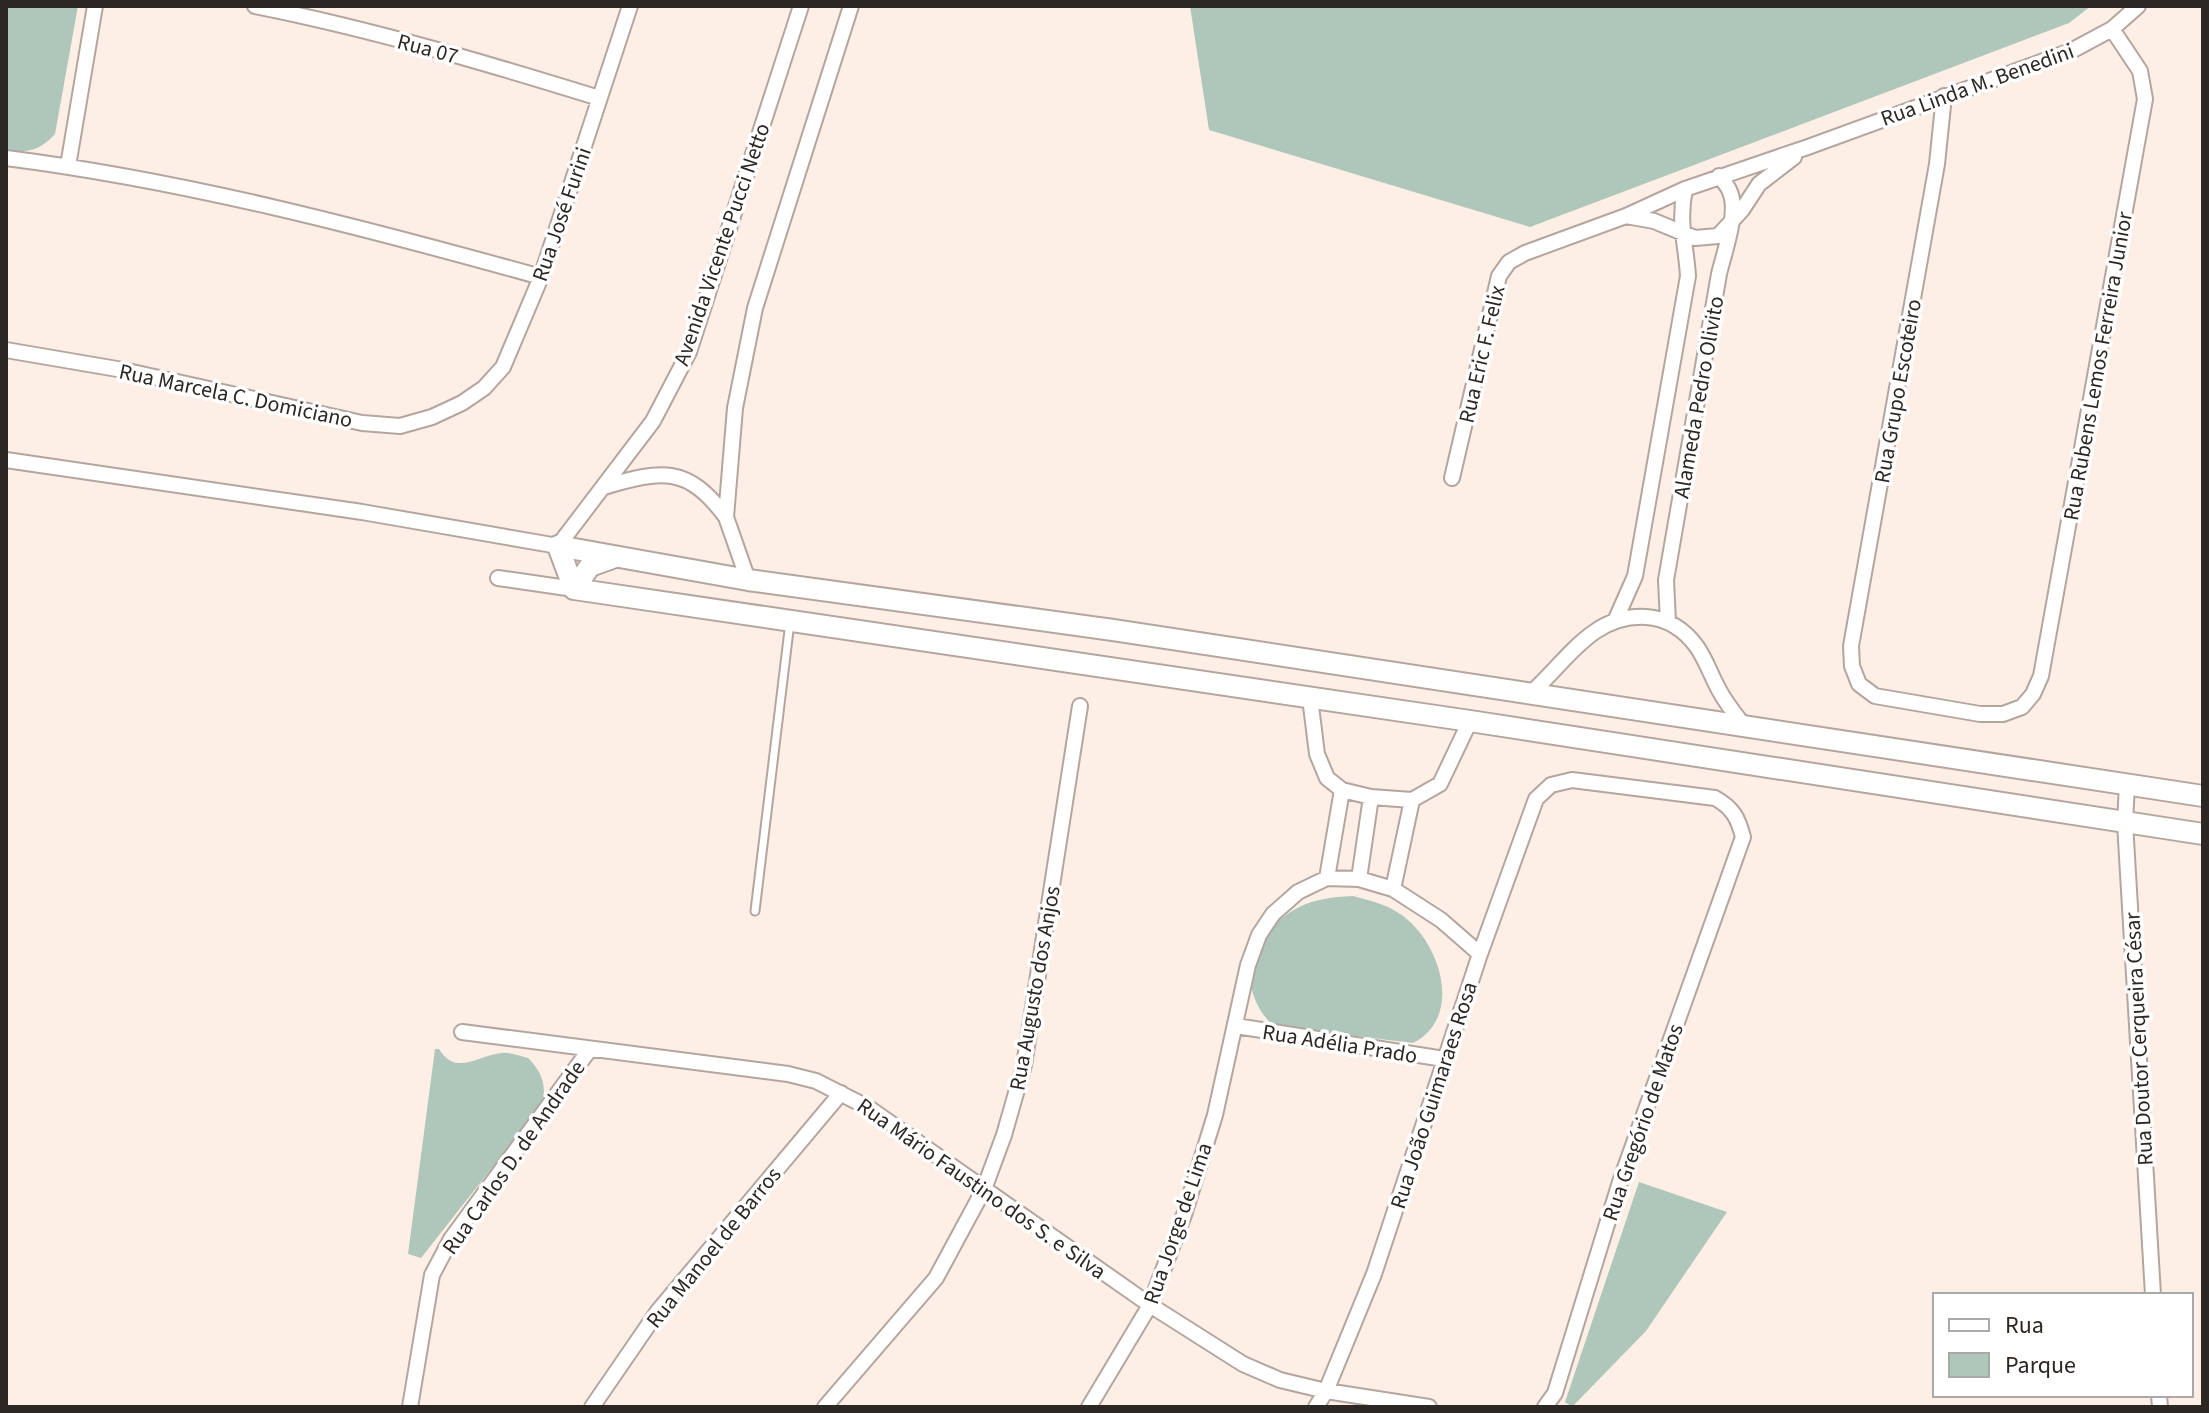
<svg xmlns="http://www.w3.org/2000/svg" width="2209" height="1413" viewBox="0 0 2209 1413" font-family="'Source Sans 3',sans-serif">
  <rect width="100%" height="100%" fill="#feefe6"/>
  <path fill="#afc6ba" d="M6 6H78L55 134C40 151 27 153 6 150Z
    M1190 6H2091L2069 23 1530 227 1209 130Z
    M1353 896C1373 901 1393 906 1409 921 1443 951 1461 1019 1413 1043L1273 1026C1235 987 1247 939 1292 911 1311 899 1332 897 1353 896Z
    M435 1049H439C456 1077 478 1055 502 1053 510 1052 520 1056 528 1058 542 1072 546 1084 543 1103L421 1258 408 1254Z
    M1639 1182 1727 1212 1646 1331 1572 1407 1565 1402Z"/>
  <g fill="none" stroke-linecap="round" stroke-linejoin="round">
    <defs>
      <path id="lane" d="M755 911 790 622"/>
      <path id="street" d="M255 6C371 29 486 63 599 98
        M1944 96 1937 164 1851 646 1852 666 1859 684 1875 696 1980 714H2003L2022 707 2033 694 2041 676 2145 99 2140 71 2112 29
        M6 158C187 181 365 228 541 277
        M68 166 95 6
        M1626 216 1654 221 1695 238 1718 236 1742 210 1759 184 1794 157
        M6 350 123 370 362 423 400 426 432 417 462 403 484 388 503 367 541 277 630 6
        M6 460 362 512 558 546 653 421 689 352 801 6
        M1452 478 1499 276 1509 262 1525 253 1626 216 1685 189 1808 147 2071 51 2112 29 2138 6
        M604 487C662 470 687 465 726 517
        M498 578 574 589
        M748 580 726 517 735 408 755 308 851 6
        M1616 619 1635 576 1688 276C1686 244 1678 222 1685 189
        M1668 622 1666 580 1719 274C1724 253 1739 212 1730 192 1728 186 1723 181 1719 176
        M1531 693C1567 661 1592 614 1646 617 1667 618 1685 630 1697 647 1706 660 1710 673 1717 686 1724 701 1735 714 1745 727
        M1310 698 1317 754 1327 778 1342 790 1371 797 1412 800 1440 784 1470 721
        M2127 784 2125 823 2153 1295
        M1327 878 1342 790
        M1359 879 1371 797
        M1393 889 1412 800
        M1236 1026 1444 1059
        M462 1032 788 1074 816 1081 869 1108 1150 1305 1243 1364 1280 1380 1326 1391 1429 1407
        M2159 1395 2160 1407
        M410 1407 432 1275 451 1239 590 1049
        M592 1407 658 1311 841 1093
        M825 1407 936 1278 984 1189 1004 1135 1024 1065 1080 706
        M1089 1407 1150 1305 1184 1215 1215 1115 1248 965 1259 935 1273 914 1298 892 1327 878 1359 879 1393 889 1441 920 1480 954
        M1316 1407 1326 1391 1374 1274 1480 954 1536 799 1551 785 1572 780 1715 798C1733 808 1738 818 1743 837L1620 1182 1555 1393 1545 1407"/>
      <path id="secondary" d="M558 546 748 580 1113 630 2203 796
        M558 546 574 589
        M574 589 1470 721 2203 834
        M574 589 590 566 615 557"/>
    </defs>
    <use href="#lane" stroke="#b4a69e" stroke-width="11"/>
    <use href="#street" stroke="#b4a69e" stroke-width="18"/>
    <use href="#secondary" stroke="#b4a69e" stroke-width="24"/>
    <use href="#lane" stroke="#fff" stroke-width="7"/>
    <use href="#street" stroke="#fff" stroke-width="14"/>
    <use href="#secondary" stroke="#fff" stroke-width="20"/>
  </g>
  <g text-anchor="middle" stroke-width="7" stroke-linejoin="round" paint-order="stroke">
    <g font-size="22" fill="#2d2724" stroke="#fff">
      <text transform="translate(428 48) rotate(15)" y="8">Rua 07</text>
      <text transform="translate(1977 84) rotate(-20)" y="8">Rua Linda M. Benedini</text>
      <text transform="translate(561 214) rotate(-71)" y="8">Rua José Furini</text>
      <text transform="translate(721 244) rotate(-71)" y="8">Avenida Vicente Pucci Netto</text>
      <text transform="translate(1481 354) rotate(-77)" y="8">Rua Eric F. Felix</text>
      <text transform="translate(2097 366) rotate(-80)" y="8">Rua Rubens Lemos Ferreira Junior</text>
      <text transform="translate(1897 391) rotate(-80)" y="8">Rua Grupo Escoteiro</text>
      <text transform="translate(236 395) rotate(12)" y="8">Rua Marcela C. Domiciano</text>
      <text transform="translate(1698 397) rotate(-80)" y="8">Alameda Pedro Olivito</text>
      <text transform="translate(1034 988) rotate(-80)" y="8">Rua Augusto dos Anjos</text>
      <text transform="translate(2138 1039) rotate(-93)" y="8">Rua Doutor Cerqueira César</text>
      <text transform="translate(1340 1043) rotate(9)" y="8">Rua Adélia Prado</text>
      <text transform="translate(1433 1095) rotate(-72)" y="8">Rua João Guimaraes Rosa</text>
      <text transform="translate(1642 1122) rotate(-71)" y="8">Rua Gregório de Matos</text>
      <text transform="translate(513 1157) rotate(-55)" y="8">Rua Carlos D. de Andrade</text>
      <text transform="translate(982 1188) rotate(35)" y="8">Rua Mário Faustino dos S. e Silva</text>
      <text transform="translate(1177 1223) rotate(-71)" y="8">Rua Jorge de Lima</text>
      <text transform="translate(713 1247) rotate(-51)" y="8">Rua Manoel de Barros</text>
    </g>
  </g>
  <rect width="2209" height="1413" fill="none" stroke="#2d2724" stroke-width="16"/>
  <rect x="1933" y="1293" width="260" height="104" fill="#ffffff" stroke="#aba9a7" stroke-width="2"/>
  <rect x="1949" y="1319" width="40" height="12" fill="#ffffff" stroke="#aba9a7" stroke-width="2"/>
  <text x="2005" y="1333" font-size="24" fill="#2d2724">Rua</text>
  <rect x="1949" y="1353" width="40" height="24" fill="#afc6ba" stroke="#aba9a7" stroke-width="2"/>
  <text x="2005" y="1373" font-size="24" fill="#2d2724">Parque</text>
</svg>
